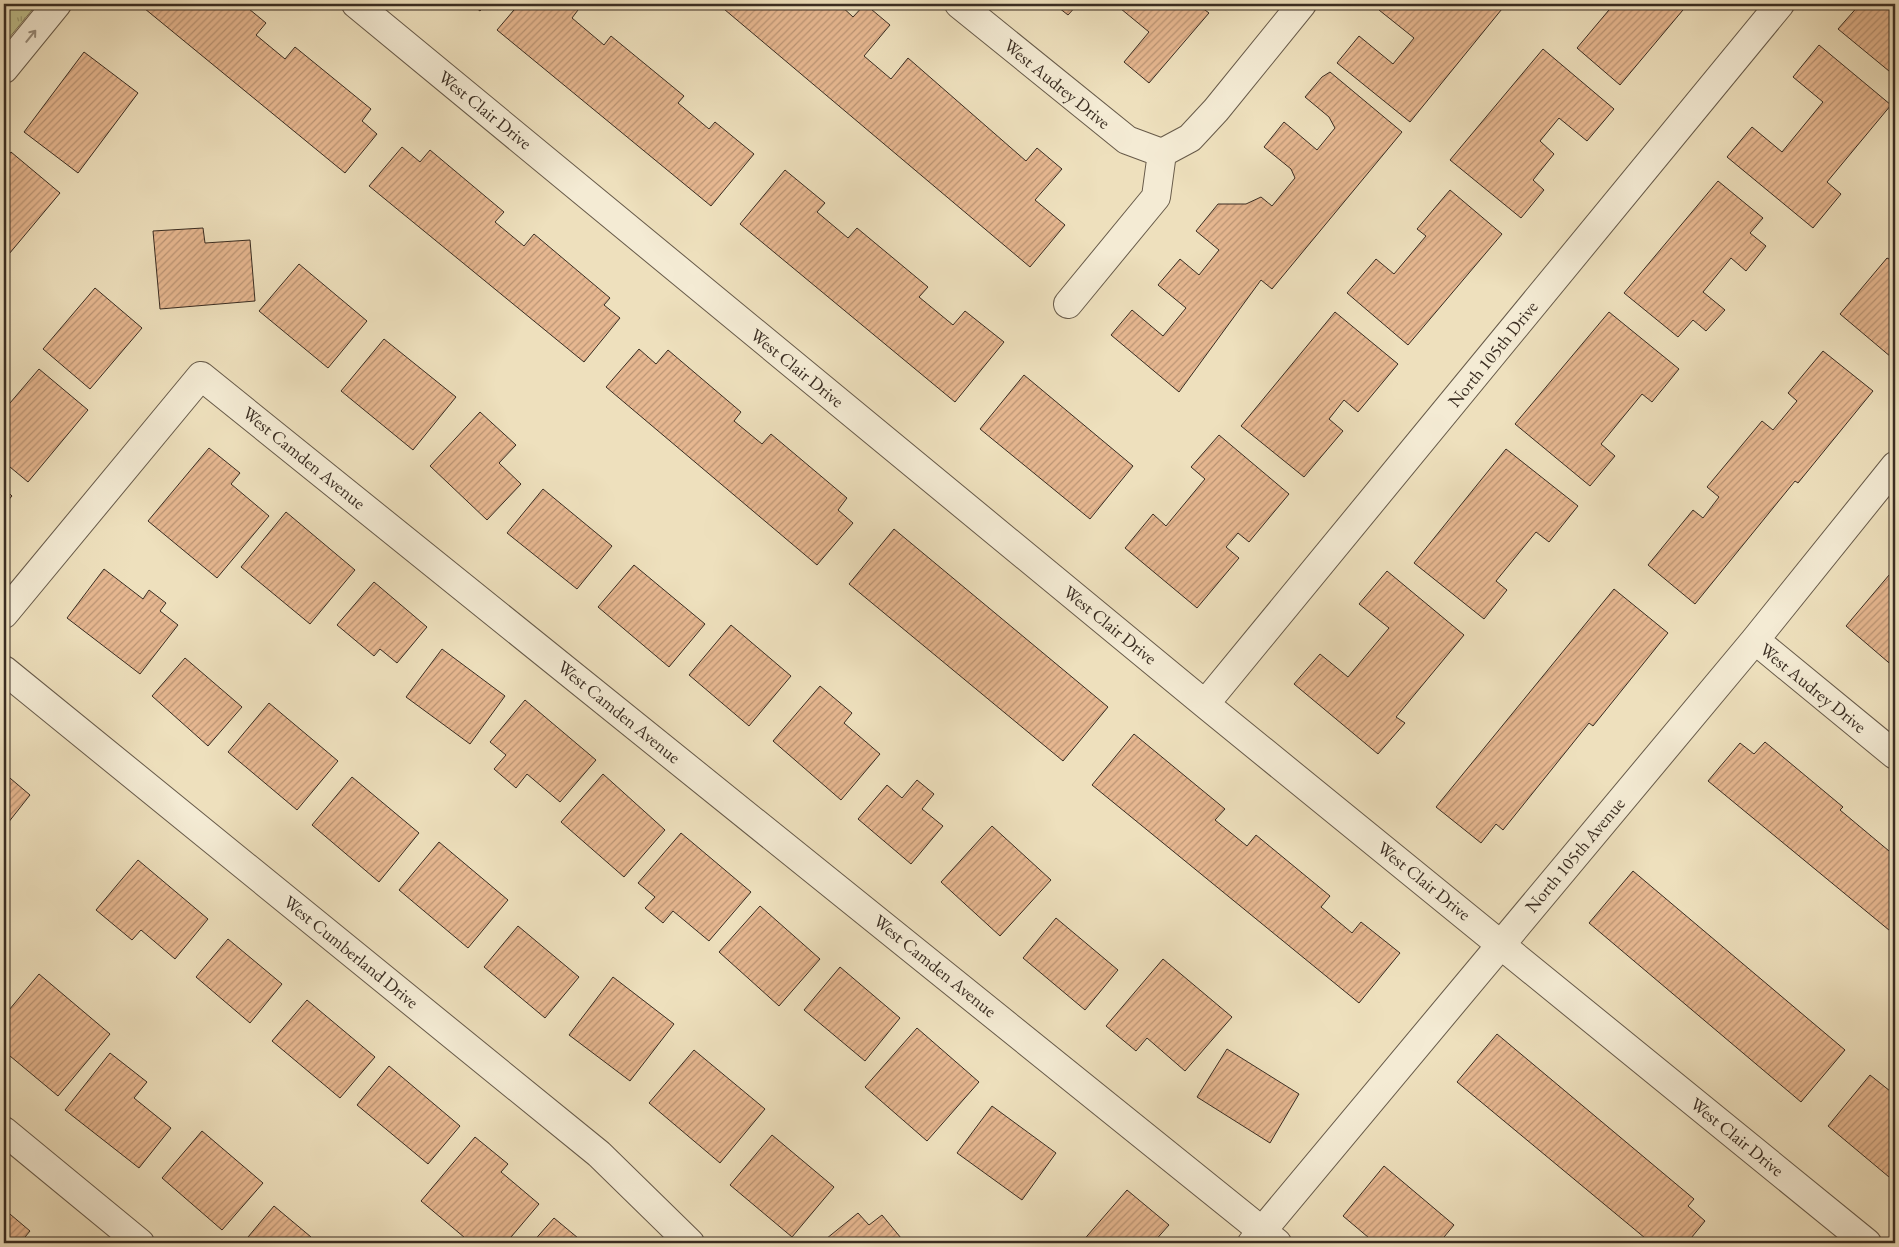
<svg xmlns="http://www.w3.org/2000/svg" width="1899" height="1247" viewBox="0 0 1899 1247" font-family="'EB Garamond',serif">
  <defs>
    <pattern id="park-tufts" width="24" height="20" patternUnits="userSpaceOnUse" patternTransform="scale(1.25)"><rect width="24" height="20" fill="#bfc08d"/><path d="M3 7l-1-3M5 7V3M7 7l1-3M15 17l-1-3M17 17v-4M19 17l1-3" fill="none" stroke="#9c9c73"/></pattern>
    <pattern id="building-hatch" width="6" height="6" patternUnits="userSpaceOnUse" patternTransform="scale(1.25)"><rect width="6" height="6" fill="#e6b790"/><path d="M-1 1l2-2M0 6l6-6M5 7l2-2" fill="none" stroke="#bb9575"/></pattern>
  </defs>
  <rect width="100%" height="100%" fill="#eee0bd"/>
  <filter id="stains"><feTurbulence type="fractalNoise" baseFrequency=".004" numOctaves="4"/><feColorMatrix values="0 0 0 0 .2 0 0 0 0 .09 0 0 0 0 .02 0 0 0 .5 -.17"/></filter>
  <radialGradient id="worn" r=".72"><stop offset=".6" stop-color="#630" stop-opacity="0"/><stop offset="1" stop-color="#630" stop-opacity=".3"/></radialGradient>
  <path fill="url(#park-tufts)" stroke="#7c7658" d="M4 4H37L4 44Z"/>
  <path fill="url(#building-hatch)" stroke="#3a2d22" d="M139 4H243L266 23 256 35 285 59 295 47 371 109 362 121 377 134 345 173Z
    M471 4H486L480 11Z
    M519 4H571L578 10 572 18 604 45 611 36 684 96 678 103 709 129 715 122 754 154 711 206 497 30Z
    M718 4H795L802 10 807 4H839L853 17 865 4 890 25 864 56 891 79 908 58 1026 161 1037 148 1062 169 1035 200 1065 225 1030 267Z
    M1054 4H1078L1068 15Z
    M1115 4H1197L1209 13 1149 83 1124 62 1149 32Z
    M1384 4H1424L1431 10 1437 4H1506L1410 122 1337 63 1359 36 1393 64 1414 38 1379 10Z
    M1614 4H1688L1620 85 1577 48Z
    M1860 4H1895V76L1838 29Z
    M1819 45 1891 105 1827 182 1841 194 1813 228 1727 157 1752 127 1782 152 1823 102 1793 77Z
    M1543 49 1614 109 1587 141 1559 118 1540 141 1554 154 1533 180 1544 190 1521 218 1450 160Z
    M84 52 138 93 78 173 24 132Z
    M1330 72 1402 132 1272 289 1261 280 1179 392 1111 335 1132 310 1163 336 1186 308 1158 285 1180 259 1199 275 1219 250 1196 231 1218 204H1246L1261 197 1272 206 1295 178 1291 169 1264 147 1284 122 1317 150 1335 128 1329 117 1305 97 1322 77Z
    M402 147 420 162 430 150 504 212 495 222 524 246 534 234 610 298 604 305 620 318 584 362 369 186Z
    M11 152 60 193 4 260V161Z
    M785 170 825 203 817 212 848 238 857 228 928 287 919 297 953 325 965 311 1004 342 955 402 740 224Z
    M1718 181 1763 218 1750 233 1766 246 1746 271 1731 258 1703 292 1725 310 1706 331 1693 320 1678 337 1624 293Z
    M1450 190 1502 234 1408 345 1347 293 1376 259 1394 274 1426 236 1417 229Z
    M203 228 205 243 250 240 255 301 160 309 153 231Z
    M1895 252V351L1891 357 1840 314 1887 258 1889 259Z
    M299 264 367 321 328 368 259 311Z
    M95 288 142 328 90 389 43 349Z
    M1335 312 1398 364 1358 412 1344 400 1329 419 1343 431 1304 477 1241 426Z
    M1609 312 1679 369 1652 402 1642 394 1601 444 1615 456 1590 486 1515 424Z
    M384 339 456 397 413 450 341 391Z
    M639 349 656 364 668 350 741 412 734 421 762 444 771 434 847 498 838 510 853 523 817 565 606 387Z
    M1823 351 1873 391 1798 483 1795 481 1695 604 1648 565 1693 510 1703 518 1719 497 1707 487 1762 421 1773 430 1797 401 1788 393Z
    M39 369 88 410 28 482 4 462V410Z
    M1024 375 1133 466 1090 519 980 429Z
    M480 412 516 445 499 463 521 484 487 520 430 466Z
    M1219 435 1289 494 1249 542 1238 533 1226 547 1239 558 1197 608 1125 548 1153 514 1166 526 1205 479 1191 467Z
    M209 448 240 473 231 484 269 516 217 578 148 521Z
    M1506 449 1578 506 1549 542 1536 532 1496 581 1507 590 1484 619 1414 563Z
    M4 488 12 496 4 505Z
    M543 489 612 546 577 589 507 533Z
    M286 512 355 570 310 624 241 567Z
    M894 529 1108 707 1063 761 849 584Z
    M634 565 705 624 669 667 598 607Z
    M1895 568V668L1846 626Z
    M104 569 143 599 149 590 166 603 160 611 178 625 140 674 67 618Z
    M1387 571 1464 635 1396 717 1405 723 1378 754 1294 684 1320 654 1348 677 1389 628 1359 604Z
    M374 582 427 627 397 663 380 649 374 656 337 625Z
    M1614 589 1668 633 1593 726 1589 723 1503 830 1496 824 1481 843 1436 807Z
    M731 625 791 676 749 726 689 675Z
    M442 649 505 696 470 744 406 697Z
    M185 658 242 707 208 746 152 696Z
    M820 686 852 713 844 723 880 754 841 800 773 741Z
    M525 700 596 760 560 802 527 774 516 788 494 769 506 755 490 742Z
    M269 703 338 761 297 810 228 752Z
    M1134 734 1225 809 1215 820 1247 846 1256 835 1330 896 1321 907 1352 933 1361 922 1400 953 1359 1003 1092 785Z
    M1765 742 1843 807 1840 810 1895 856V935L1708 781 1740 743 1754 754Z
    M4 773 30 795 4 828Z
    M603 774 665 830 624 877 561 822Z
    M352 777 419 833 379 882 312 825Z
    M917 780 934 794 922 809 943 826 911 864 858 819 887 785 902 798Z
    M992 826 1051 880 1000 936 941 882Z
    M681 833 751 892 709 941 673 911 663 923 645 908 655 897 638 883Z
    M439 842 508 900 468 948 399 890Z
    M138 860 208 919 175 959 141 930 132 940 96 910Z
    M1633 871 1845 1050 1801 1102 1589 923Z
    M760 906 820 959 779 1006 719 952Z
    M1056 918 1118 970 1085 1010 1023 958Z
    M518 926 579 977 545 1018 484 967Z
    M228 939 282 984 250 1023 196 977Z
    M1163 959 1232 1017 1185 1071 1147 1038 1136 1051 1106 1026Z
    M840 967 900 1018 865 1061 804 1010Z
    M39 974 110 1034 58 1096 4 1051V1016Z
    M613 977 674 1024 630 1081 569 1035Z
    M307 1000 375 1057 340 1098 272 1041Z
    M917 1028 979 1082 927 1141 865 1087Z
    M1497 1034 1694 1199 1688 1206 1705 1221 1687 1243H1651L1457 1082Z
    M1227 1049 1299 1094 1270 1143 1197 1097Z
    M694 1050 765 1109 720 1163 649 1103Z
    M110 1053 147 1082 134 1098 171 1128 139 1168 65 1110Z
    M389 1066 460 1126 428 1164 357 1105Z
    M1870 1075 1895 1095V1182L1828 1126Z
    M992 1106 1056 1153 1022 1200 957 1153Z
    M202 1131 263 1183 222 1230 162 1178Z
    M772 1135 834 1187 792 1237 730 1185Z
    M475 1137 508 1164 501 1172 539 1204 506 1243H471L421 1201Z
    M1384 1166 1454 1225 1439 1243H1375L1343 1216Z
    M1127 1190 1169 1225 1153 1243H1081Z
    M274 1206 311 1237 308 1241 310 1243H243Z
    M4 1209 30 1231 20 1243H4Z
    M858 1213 869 1225 882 1215 901 1238 895 1243H821Z
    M554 1218 584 1243H532Z"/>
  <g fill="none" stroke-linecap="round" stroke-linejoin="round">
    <defs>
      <path id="minor" d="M356 4 1205 704 1867 1243
        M959 4 1127 140 1162 153
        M1162 153 1190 138 1216 110 1302 4
        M1068 304 1156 197 1162 153
        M4 614 201 376 1277 1243
        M1755 640 1895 755
        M4 670 599 1154 690 1243
        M1205 704 1780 4
        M4 1131 140 1243
        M1252 1243 1755 640 1895 466"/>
      <path id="tertiary" d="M4 69 57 4"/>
    </defs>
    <use href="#minor" stroke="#675a49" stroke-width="30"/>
    <use href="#tertiary" stroke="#675a49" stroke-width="30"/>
    <use href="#minor" stroke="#f4ebd4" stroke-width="28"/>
    <use href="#tertiary" stroke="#f4ebd4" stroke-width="28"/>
  </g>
  <defs><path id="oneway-shaft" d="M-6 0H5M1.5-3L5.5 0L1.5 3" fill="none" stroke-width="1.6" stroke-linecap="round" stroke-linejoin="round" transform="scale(1.25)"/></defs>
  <use stroke="#978c7b" href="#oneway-shaft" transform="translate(31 36) rotate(-51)"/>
  <g text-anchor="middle" stroke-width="4" stroke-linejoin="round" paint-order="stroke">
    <g font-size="18" fill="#3a2d22" stroke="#f4ebd4">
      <text transform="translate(1057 84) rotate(39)" y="6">West Audrey Drive</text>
      <text transform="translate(485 110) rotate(39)" y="6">West Clair Drive</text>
      <text transform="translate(1493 354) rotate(-51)" y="6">North 105th Drive</text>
      <text transform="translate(797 368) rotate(39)" y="6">West Clair Drive</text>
      <text transform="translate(304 458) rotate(39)" y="6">West Camden Avenue</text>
      <text transform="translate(1110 625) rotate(39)" y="6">West Clair Drive</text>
      <text transform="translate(1813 688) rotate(39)" y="6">West Audrey Drive</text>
      <text transform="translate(619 712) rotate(39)" y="6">West Camden Avenue</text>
      <text transform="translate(1575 855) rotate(-50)" y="6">North 105th Avenue</text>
      <text transform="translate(1424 881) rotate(39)" y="6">West Clair Drive</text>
      <text transform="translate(351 952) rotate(39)" y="6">West Cumberland Drive</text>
      <text transform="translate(935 966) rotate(39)" y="6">West Camden Avenue</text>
      <text transform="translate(1737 1137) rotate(39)" y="6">West Clair Drive</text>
    </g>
  </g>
  <rect width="1899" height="1247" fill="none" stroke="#eee0bd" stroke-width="20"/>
  <rect x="5" y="5" width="1889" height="1237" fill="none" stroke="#3a2d22" stroke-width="2.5"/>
  <rect x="10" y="10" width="1879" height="1227" fill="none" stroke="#3a2d22"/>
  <rect width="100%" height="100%" filter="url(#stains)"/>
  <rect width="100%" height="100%" fill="url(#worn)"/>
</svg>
